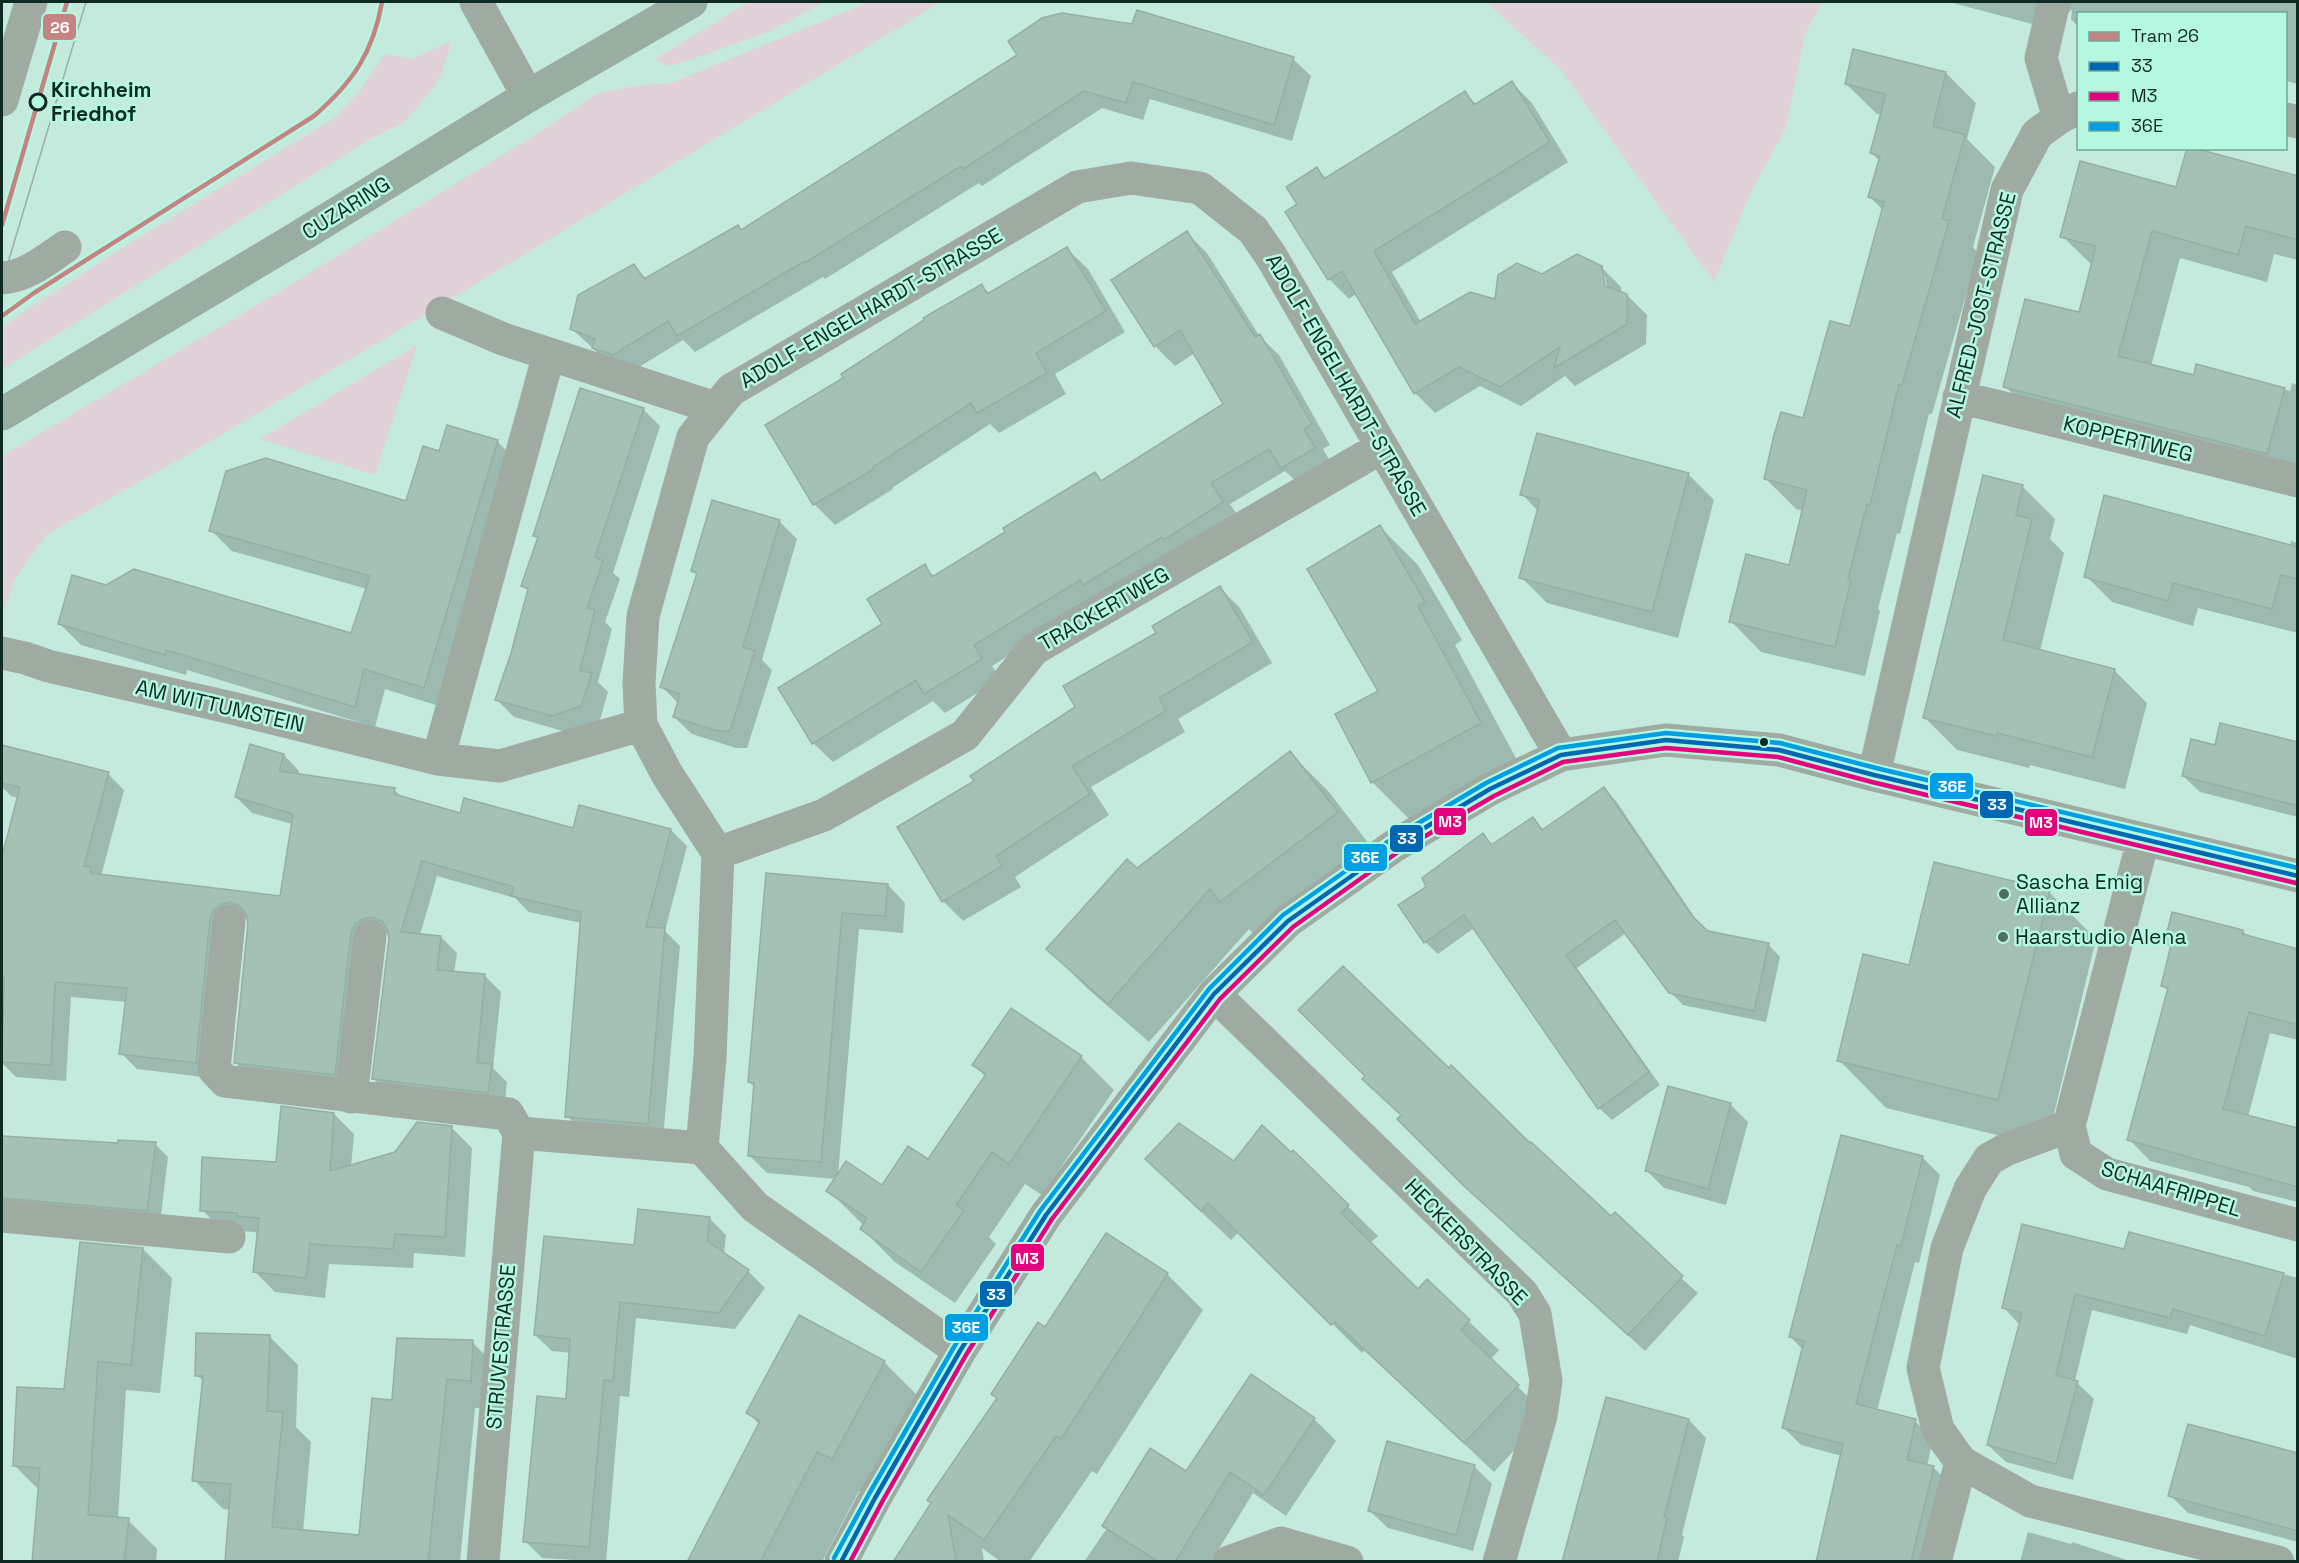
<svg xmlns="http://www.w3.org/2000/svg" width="2299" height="1563" viewBox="0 0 2299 1563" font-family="'Space Grotesk',sans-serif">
  <rect width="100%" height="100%" fill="#c4e9dd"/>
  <path fill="#e1d2da" d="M749 2H825L770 31 693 59 669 66 655 59Z
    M869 2H941L401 329 180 459 47 534 14 580 2 616V456L277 293 543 130 596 94 634 86 671 83Z
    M1486 2H1823L1805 33 1786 127 1750 194 1714 282 1560 69Z
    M452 41 441 75 423 101 405 122 370 139 2 369V328L22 313 124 247 336 117 360 91 385 54 412 59Z
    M417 345 375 475 260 439Z"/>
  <path fill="#0003" fill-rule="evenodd" d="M1949 2H2298V84L2286 81V14H2078V27L2071 19 2072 10 2066 14 2059 31Z
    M1019 55 1293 59 1311 76 1292 141 1150 99 1143 120 1102 108 982 186 979 183 825 279 823 277 695 352 683 340 631 372 611 365 572 329 634 266 647 279 738 227 742 231Z
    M1946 73 1976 103 1967 139 1995 167 1973 247 1978 253 1932 414H1929L1900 534 1897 533 1878 609 1880 611 1865 676 1761 652 1731 621 1790 567 1803 511 1796 509 1766 479 1804 420 1851 328 1883 210 1870 197 1880 161 1871 153 1882 115 1877 114 1846 84Z
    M1512 83 1532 103 1568 162 1392 272 1421 322 1496 301 1542 276 1601 267 1621 287 1622 294 1627 295 1647 315 1646 344 1575 386 1565 376 1521 406 1480 386 1435 413 1415 393 1357 293 1349 299 1329 279 1299 205 1317 169 1327 179 1465 93 1477 105ZM1602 276H1605L1608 293 1605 294Z
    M2298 178V260L2274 254 2267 282 2180 258 2151 366 2195 377 2197 365 2290 391 2292 383 2298 385V482L2033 415 2005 386 2080 314 2093 266 2062 236 2178 189Z
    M1187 233 1207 253 1260 337 1279 355 1330 445 1323 449 1334 468 1302 487 1285 471 1230 504 1242 522 1100 599 992 666 1000 679 945 713 933 701 833 762 813 743 884 624 924 566 935 577 1008 532 1095 474 1103 482 1225 404 1195 353 1175 366 1155 346Z
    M1067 249 1088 269 1125 332 1055 374 1066 394 999 433 990 424 892 488 893 489 835 525 814 504 767 426 845 378 982 286 990 294Z
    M643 409 660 426 613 573 620 579 605 622 612 629 598 682 608 692 599 723 570 733 514 717 497 700 512 654 529 592 523 586 539 539 535 535Z
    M448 427 498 442 519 463 445 708 385 689 375 727 187 670 186 675 81 645 60 624 106 586 352 635 367 589 232 551 211 530 407 503 440 453Z
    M1688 474 1714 500 1678 638 1547 603 1521 577 1538 511 1522 494Z
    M2022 486 2055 519 2050 539 2064 553 2040 651 2114 670 2147 703 2125 789 2030 765 2029 768 1957 750 1924 717Z
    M779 521 797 539 762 660 772 670 747 748H736L692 734 674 717 679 704 662 687 698 576 692 571Z
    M1380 527 1418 565 1462 640 1455 645 1518 762 1410 820 1372 782 1380 691Z
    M2291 541 2298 543V633L2198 608 2193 626 2112 602 2086 576 2290 547Z
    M1220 588 1240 608 1272 663 1178 719 1185 732 1091 787 1109 815 1015 877 1021 887 963 921 943 901 976 782 1077 707 1158 634Z
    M2298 744V817L2200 792 2183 776 2216 747Z
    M4 747 108 774 124 790 101 876 281 898 292 824 252 813 236 797 284 755 299 771 298 775 394 790 403 798 461 815 574 830H671L687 846 665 931 680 946 663 1139 583 1132 567 1116 581 923 529 912 515 898 437 876 420 935 441 937 457 953 454 973 485 976 501 992 493 1068 507 1082 504 1108 390 1095 374 1079 389 933 379 934 350 1090 252 1079 236 1063 248 918 237 920 211 1078 137 1069 121 1053 127 1002 71 997 66 1081 16 1077 2 1063 5 985 2 982V861L18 798 11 796 2 787V757Z
    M1290 753 1329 792 1376 853 1261 941 1249 929 1149 1042 1088 989 1048 949 1137 869Z
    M1604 789 1616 801 1702 928 1707 932 1768 944 1780 957 1766 1022 1683 1005 1670 992 1626 933 1577 968 1660 1085 1612 1120 1599 1108 1474 928 1438 954 1425 942 1428 887 1483 835 1493 845 1533 819 1544 830Z
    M768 875 888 885 905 903 903 933 859 929 838 1175 882 1188 928 1161 986 1077 974 1065 1081 1057 1114 1090 1042 1195 1025 1184 989 1237 996 1244 955 1303 895 1262 862 1229 864 1226 828 1190 836 1179 767 1173 749 1155 755 1087 749 1082Z
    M2049 892 2096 939 2046 1147 1886 1108 1839 1060 1910 967Z
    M2243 931 2249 938 2298 950V1040L2270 1033 2248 1117 2298 1130V1202L2253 1191 2249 1187 2150 1161 2129 1139 2168 991 2163 986 2172 949 2166 943Z
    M1730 1104 1748 1122 1726 1205 1664 1188 1647 1171Z
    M334 1114 354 1134 351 1167 396 1153 452 1128 472 1148 465 1257 414 1253 413 1268 329 1264 325 1298 275 1292 255 1272 259 1236 255 1232 222 1230 202 1210 278 1164Z
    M3 1138 120 1145 155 1144 168 1157 160 1223 13 1211 2 1199Z
    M1530 1145 1698 1293 1645 1351 1483 1203Z
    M1293 1152 1378 1236 1370 1243 1418 1291 1427 1282 1499 1350 1490 1360 1547 1415 1494 1472 1365 1350 1362 1353 1239 1232 1231 1240 1177 1189 1235 1163Z
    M1922 1157 1940 1175 1919 1263 1915 1262 1877 1411 1915 1421 1933 1439 1927 1466 1933 1467 1951 1485 1933 1562H1817L1842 1456 1801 1445 1783 1427 1803 1350 1791 1337Z
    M709 1218 726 1235 724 1254 748 1271 765 1288 735 1329 636 1318 629 1397 620 1396 606 1562 542 1558 525 1541 568 1401 571 1353 552 1351 535 1335 635 1247Z
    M1107 1235 1167 1274 1203 1310 1097 1474 1092 1471 1029 1562H1001L982 1548 984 1562H895Z
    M143 1249 172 1278 160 1393 126 1390 118 1519 128 1520 157 1549 156 1562H33L40 1491 14 1465 65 1391Z
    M2125 1251 2240 1262 2298 1278V1359L2190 1325 2187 1334 2092 1310 2075 1381 2094 1399 2073 1480 2006 1462 1988 1445 2020 1325 2004 1308Z
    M269 1336 298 1365 296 1427 311 1442 303 1532 360 1537 393 1402 472 1342 501 1371 499 1409 475 1408 460 1562H226L231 1510 223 1509 194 1480 204 1382 197 1375Z
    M884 1362 925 1403 873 1499 859 1491 822 1562H688L760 1425 748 1413Z
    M1314 1419 1336 1441 1286 1516 1253 1493 1211 1562H1084L1107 1528 1186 1473Z
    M1689 1420 1706 1438 1682 1535 1684 1537 1678 1562H1564Z
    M2298 1454V1542L2188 1513 2170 1495Z
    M1474 1466 1492 1484 1473 1551 1388 1528 1370 1511Z
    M2028 1532 2071 1544 2072 1542 2133 1562H2020Z"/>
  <path fill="#a3c2b3" stroke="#95afa3" stroke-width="1.5" d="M1137 10 1294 57 1274 125 1133 82 1126 103 1084 91 963 169 961 166 806 262 805 261 677 336 668 321 613 355 592 348 595 339 570 329 578 295 634 264 644 279 738 225 741 230 1017 55 1008 41 1042 18 1062 13 1132 24Z
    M1853 49 1946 72 1933 126 1965 135 1942 219 1949 221 1902 385 1899 384 1870 505 1867 504 1848 579 1851 580 1835 647 1729 622 1746 554 1789 565 1807 490 1764 479 1774 435 1781 412 1803 418 1830 321 1850 326 1884 202 1868 197 1880 156 1870 153 1886 94 1845 84Z
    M1512 81 1550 142 1374 251 1415 324 1470 292 1495 299 1498 275 1517 263 1542 274 1577 254 1602 266 1605 286 1627 294V324L1554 368 1560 347 1500 387 1459 367 1414 394 1342 271 1328 280 1285 212 1297 204 1286 187 1317 167 1324 179 1465 91 1474 105Z
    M2187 148H2194L2298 176V240L2246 226 2238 255 2152 231 2118 356 2194 375 2196 364 2285 388 2267 454 2003 387 2025 299 2079 312 2096 246 2060 237 2080 161 2176 187Z
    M1187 231 1255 337 1260 334 1312 424 1304 429 1315 448 1281 468 1269 449 1211 483 1223 502 1164 540 1162 537 1083 585 1080 580 974 645 982 659 924 694 916 680 812 744 778 688 882 624 867 599 925 564 932 577 1005 532 1003 528 1095 472 1101 481 1223 404 1180 330 1154 347 1111 280Z
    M1067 247 1106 311 1036 353 1047 373 977 413 971 403 873 467 874 469 813 505 765 425 843 378 841 374 924 320 923 318 982 284 987 294Z
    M580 388 644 408 595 557 603 561 587 608 595 610 580 671 592 673 581 706 552 716 495 700 511 653 528 589 521 586 538 537 533 536Z
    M447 425 498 440 424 688 364 669 355 707 166 650 165 655 58 624 72 575 106 585 134 569 351 633 370 576 209 531 226 471 266 458 406 501 423 446 439 451Z
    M1537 433 1689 473 1652 612 1519 578 1540 500 1520 495Z
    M1983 475 2023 485 2016 515 2032 519 2003 640 2115 669 2092 757 1997 733 1996 736 1923 718Z
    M2104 495 2298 547V579L2281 575 2272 609 2173 583 2168 601 2084 577Z
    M712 500 780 520 743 647 755 651 730 731H717L673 717 680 694 660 687 697 573 691 571Z
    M1380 525 1425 602 1418 606 1481 723 1371 783 1335 714 1378 691 1307 569Z
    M1220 586 1253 642 1159 698 1166 711 1072 766 1090 794 996 856 1002 866 942 902 897 827 974 781 970 776 1075 707 1063 686 1156 633 1152 626Z
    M2220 723 2298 742V806L2182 776 2191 739 2215 745Z
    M250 744 284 754 279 771 395 788 394 794 460 813 464 798 573 828 579 805 671 829 646 927 665 928 648 1124 565 1117 581 912 511 896 514 887 422 861 401 932 441 936 437 970 485 974 477 1063 492 1064 488 1093 372 1079 389 938 387 929 382 921 372 917 363 919 355 924 351 934 335 1075 234 1063 248 923 246 914 240 906 230 902 222 904 214 910 210 919 196 1063 119 1054 127 988 55 982 51 1065 2 1062 4 977H2V856L20 787 2 783V745L109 772 84 866 91 867 90 873 280 896 293 814 235 797Z
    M1290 751 1338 812 1220 902 1210 889 1108 1004 1046 949 1127 859 1137 868Z
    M1604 787 1692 916 1708 931 1769 943 1754 1011 1669 993 1615 920 1566 955 1649 1072 1598 1109 1464 915 1424 943 1398 905 1426 887 1422 878 1483 833 1491 845 1533 817 1542 830Z
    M1934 862 2050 890 1998 1100 1837 1061 1863 954 1909 965Z
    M766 873 888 884 885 916 842 913 821 1162 748 1156 754 1083 748 1082Z
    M2172 912 2243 930 2242 934 2298 949V1025L2249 1012 2223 1109 2298 1128V1187L2127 1140 2168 988 2161 986 2171 945 2164 944Z
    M1343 966 1449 1068 1451 1065 1530 1143 1531 1142 1611 1216 1615 1212 1683 1276 1628 1335 1465 1187 1397 1119 1401 1115 1362 1079 1365 1076 1298 1010Z
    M1011 1008 1082 1056 1009 1164 992 1152 956 1205 964 1210 921 1272 860 1229 867 1218 826 1191 846 1161 882 1185 908 1146 928 1159 986 1074 972 1065Z
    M1668 1086 1731 1103 1708 1189 1645 1171Z
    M281 1106 334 1113 330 1171 395 1152 417 1122 452 1126 445 1237 395 1234 393 1249 310 1244 306 1278 253 1272 259 1218 237 1216V1213L200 1211 202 1157 276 1162Z
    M1179 1123 1234 1161 1262 1125 1291 1152 1293 1150 1349 1205 1341 1213 1418 1289 1427 1279 1470 1320 1461 1330 1519 1385 1464 1443 1335 1322 1331 1325 1208 1203 1201 1211 1145 1159Z
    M1841 1135 1923 1156 1901 1246 1897 1245 1856 1404 1916 1419 1907 1460 1934 1466 1911 1562H1816L1843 1444 1782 1428 1804 1341 1789 1337Z
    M2 1136 118 1143V1140L156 1142 147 1211 2 1198Z
    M638 1209 710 1217 707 1241 749 1270 719 1313 620 1302 613 1381 604 1380 589 1547 523 1542 537 1396 566 1399 570 1339 534 1335 544 1236 634 1245Z
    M2022 1224 2124 1249 2129 1232 2284 1273 2265 1336 2173 1309 2170 1318 2075 1294 2056 1375 2078 1381 2056 1464 1987 1445 2022 1313 2002 1308Z
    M1106 1233 1168 1273 1127 1338 1061 1439 1056 1436 984 1540 948 1515 956 1562H893L931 1503 927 1500 997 1398 991 1394 1038 1322 1045 1327Z
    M80 1242 143 1248 131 1365 98 1361 88 1515 129 1518 124 1562H32L40 1468 13 1466 17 1387 64 1389Z
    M799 1315 885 1361 832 1459 817 1452 760 1562H687L760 1421 746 1413Z
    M196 1333 270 1335 267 1411 283 1412 272 1527 359 1535 372 1398 392 1400 397 1338 473 1340 471 1381 447 1379 428 1562H225L231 1484 192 1481 203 1376H195Z
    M1251 1374 1315 1418 1264 1495 1230 1472 1175 1562H1159L1102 1526 1150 1448 1186 1471Z
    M1606 1397 1689 1419 1664 1517 1667 1518 1657 1562H1562Z
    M2188 1424 2298 1453V1531L2168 1496Z
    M1387 1441 1475 1465 1456 1535 1368 1511Z"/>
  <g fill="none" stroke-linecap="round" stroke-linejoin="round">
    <path stroke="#9faaa1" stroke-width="33" d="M476 2 528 96
      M2054 2 2041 58 2059 118
      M2 100 31 2
      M2286 119 2298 122
      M2 278C25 277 46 260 65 247
      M442 313 503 339 549 354
      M1959 397 2298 481
      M2 653 25 658 48 666 232 708 438 759 500 766 641 725
      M438 759 549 354 715 408
      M1874 775 2007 190 2037 134 2059 118 2078 108
      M2143 840 2069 1126 2005 1150 1989 1159 1970 1189 1947 1248 1923 1368 1938 1430 1961 1462 2030 1501 2278 1562
      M718 853 824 815 965 735 1034 649 1382 447
      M229 921 214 1069 225 1081 508 1114 519 1133 702 1148
      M1214 994 1522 1293 1535 1314 1546 1381 1541 1416 1499 1562
      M351 1097 370 936
      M2069 1126 2076 1154 2107 1174 2298 1225
      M2 1216 229 1237
      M960 1351 755 1207 702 1148 710 1058 718 853 667 774 641 725 639 683 643 616 693 437 731 390 1077 187 1131 178 1200 188 1253 230 1271 256 1561 755
      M483 1562 519 1133
      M841 1562 875 1498 960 1351 1046 1215 1214 994 1288 921 1394 846 1490 789 1561 755 1666 740 1779 750 1874 775 2298 876
      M1229 1562 1281 1543 1347 1562
      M1935 1562 1961 1462"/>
    <path stroke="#9aada1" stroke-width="33" d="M2 414 297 238 528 96 691 2"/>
    <path stroke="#9aaea6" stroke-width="1.5" d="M2 283 86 2"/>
    <defs>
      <path id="bus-1" d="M841 1562 875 1498 960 1351 1046 1215 1214 994 1288 921 1394 846 1490 789 1561 755 1666 740 1779 750 1874 775 2298 876"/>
      <path id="bus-2" d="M850 1562 882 1502 966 1355 1052 1219 1220 999 1293 927 1398 852 1494 796 1563 762 1666 748 1778 757 1872 782 2296 883"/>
      <path id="bus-3" d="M834 1558 869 1494 954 1347 1040 1211 1209 989 1283 915 1390 840 1486 783 1558 748 1666 733 1780 743 1876 768 2298 868"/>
    </defs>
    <use href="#bus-1" stroke="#b5f8e2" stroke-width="9"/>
    <use href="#bus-2" stroke="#b5f8e2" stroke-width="9"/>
    <use href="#bus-3" stroke="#b5f8e2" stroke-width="9"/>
    <use href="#bus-1" stroke="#0068b3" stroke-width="4.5"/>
    <use href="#bus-2" stroke="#e5007d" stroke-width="4.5"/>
    <use href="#bus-3" stroke="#009ee2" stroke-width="4.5"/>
    <defs>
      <path id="tram-1" d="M2 225 67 2
        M2 316 34 293 314 116C353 82 373 53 382 2"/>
    </defs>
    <use href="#tram-1" stroke="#b5f8e2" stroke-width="9"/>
    <use href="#tram-1" stroke="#c58482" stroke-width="4.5"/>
  </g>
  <circle fill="#b5f8e2" stroke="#0e2a22" stroke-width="3" cx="38" cy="102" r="8"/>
  <circle fill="#0e2a22" stroke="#b5f8e2" stroke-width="2" cx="1764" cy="742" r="5"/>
  <g fill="#4e6d63" stroke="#b5f8e2" stroke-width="2">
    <circle cx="2004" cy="894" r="6"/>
    <circle cx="2003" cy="937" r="6"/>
  </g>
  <g text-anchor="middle" stroke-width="5" stroke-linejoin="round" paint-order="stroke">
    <g font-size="21" font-weight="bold" fill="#0e2a22" stroke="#b5f8e2" text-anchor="start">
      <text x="51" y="97">Kirchheim<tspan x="51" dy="24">Friedhof</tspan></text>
    </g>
    <g font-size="21" fill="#0e2a22" stroke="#b5f8e2">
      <text transform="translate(346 208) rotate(-32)" y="7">CUZARING</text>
      <text transform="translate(1981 305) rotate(-76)" y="7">ALFRED-JOST-STRASSE</text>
      <text transform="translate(871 308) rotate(-30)" y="7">ADOLF-ENGELHARDT-STRASSE</text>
      <text transform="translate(1346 385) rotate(60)" y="7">ADOLF-ENGELHARDT-STRASSE</text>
      <text transform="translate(2128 439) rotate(14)" y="7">KOPPERTWEG</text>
      <text transform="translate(1104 609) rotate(-30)" y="7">TRACKERTWEG</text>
      <text transform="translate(220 706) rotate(13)" y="7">AM WITTUMSTEIN</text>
      <text transform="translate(2171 1189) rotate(17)" y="7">SCHAAFRIPPEL</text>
      <text transform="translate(1466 1242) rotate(46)" y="7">HECKERSTRASSE</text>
      <text transform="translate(501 1347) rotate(-85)" y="7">STRUVESTRASSE</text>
    </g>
    <g font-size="21" fill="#0e2a22" stroke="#b5f8e2" text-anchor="start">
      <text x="2016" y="889">Sascha Emig<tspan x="2016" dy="24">Allianz</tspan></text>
      <text x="2015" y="944">Haarstudio Alena</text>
    </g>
  </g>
  <g stroke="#b5f8e2" stroke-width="2">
    <rect x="42" y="13" width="35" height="28" rx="6" fill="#c58482"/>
    <rect x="1929" y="772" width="45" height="28" rx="6" fill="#009ee2"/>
    <rect x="1979" y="790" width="35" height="29" rx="6" fill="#0068b3"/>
    <rect x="1433" y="807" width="34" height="29" rx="6" fill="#e5007d"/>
    <rect x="2024" y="808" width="34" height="29" rx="6" fill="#e5007d"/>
    <rect x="1389" y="824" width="35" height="29" rx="6" fill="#0068b3"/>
    <rect x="1343" y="843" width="45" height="29" rx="6" fill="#009ee2"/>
    <rect x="1010" y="1243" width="35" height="29" rx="6" fill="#e5007d"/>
    <rect x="979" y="1280" width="34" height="28" rx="6" fill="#0068b3"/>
    <rect x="944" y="1313" width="45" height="29" rx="6" fill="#009ee2"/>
  </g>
  <g font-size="16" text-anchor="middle" font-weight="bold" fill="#fff">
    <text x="60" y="33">26</text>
    <text x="1952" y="792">36E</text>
    <text x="1997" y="810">33</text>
    <text x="1450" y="827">M3</text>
    <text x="2041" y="828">M3</text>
    <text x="1407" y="844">33</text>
    <text x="1365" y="863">36E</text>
    <text x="1027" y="1264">M3</text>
    <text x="996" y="1300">33</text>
    <text x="966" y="1333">36E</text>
  </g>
  <rect width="2299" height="1563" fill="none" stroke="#0e2a22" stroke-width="6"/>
  <rect x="2077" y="12" width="210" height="138" fill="#b5f8e2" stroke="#72a695" stroke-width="1.5"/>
  <rect x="2089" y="32" width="30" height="9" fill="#c58482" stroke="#72a695" stroke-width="1.5"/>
  <text x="2131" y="42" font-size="18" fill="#0e2a22">Tram 26</text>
  <rect x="2089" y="62" width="30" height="9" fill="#0068b3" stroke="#72a695" stroke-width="1.5"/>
  <text x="2131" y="72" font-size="18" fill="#0e2a22">33</text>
  <rect x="2089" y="92" width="30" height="9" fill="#e5007d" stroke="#72a695" stroke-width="1.5"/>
  <text x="2131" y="102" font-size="18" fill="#0e2a22">M3</text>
  <rect x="2089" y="122" width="30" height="9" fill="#009ee2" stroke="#72a695" stroke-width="1.5"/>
  <text x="2131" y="132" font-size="18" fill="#0e2a22">36E</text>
</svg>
